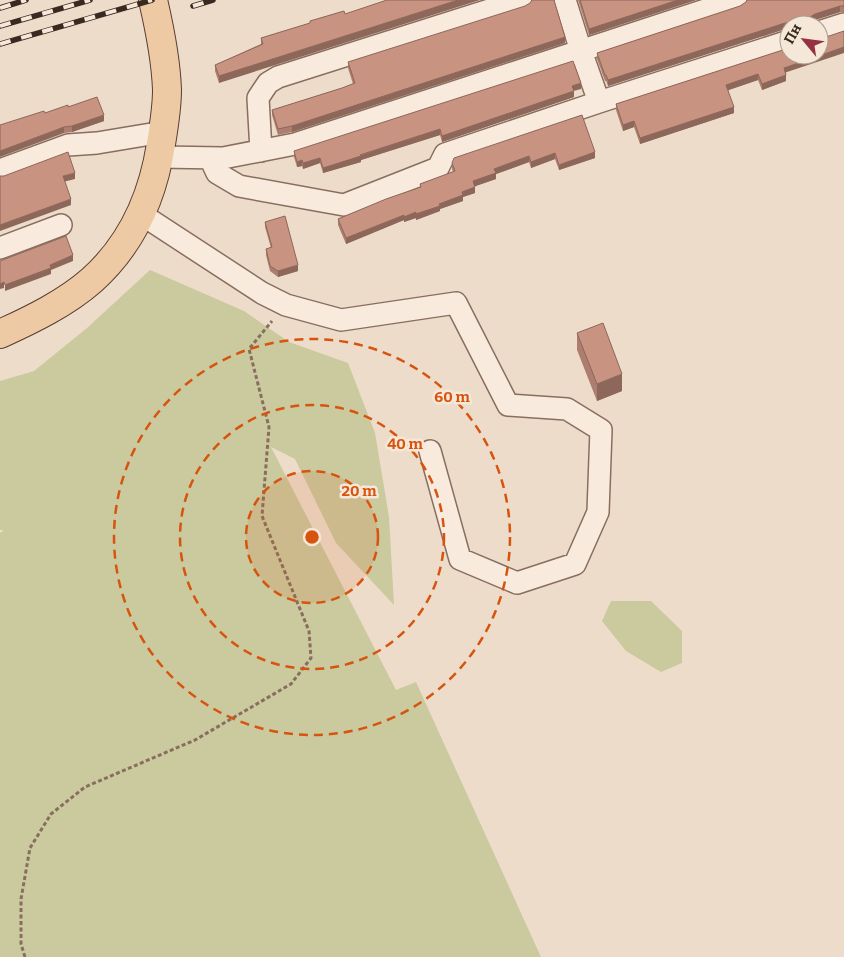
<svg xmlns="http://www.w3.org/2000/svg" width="844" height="957" viewBox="0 0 844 957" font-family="Bitter,serif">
  <rect width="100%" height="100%" fill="#eddcca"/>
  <path fill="#cbc99e" d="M150 270 244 311 289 342 348 363 375 433 389 517 394 605 336 543 295 459 271 447 396 690 416 682 541 957H0V533L4 530H0V381L34 371 87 328Z
    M611 601H651L682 631V663L661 672 626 651 602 621Z"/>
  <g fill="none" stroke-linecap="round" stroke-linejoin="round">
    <defs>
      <path id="minor" d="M565 0 581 51 599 102
        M819 32 844 24
        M261 151 258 98 268 83 278 77 521 0
        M159 157 223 158 295 144 736 0
        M210 158 217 173 239 186 344 205 438 168 445 154 599 102 789 41
        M0 170 68 145 97 143 163 132
        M141 214 262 293 286 305 341 320 456 303 508 405 567 409 601 430 598 512 575 564 517 583 460 559 430 451
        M0 248 61 225"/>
      <path id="major" d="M0 334C31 320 66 303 92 280 132 244 153 196 161 144 164 126 167 108 167 90 166 60 160 30 153 0"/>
    </defs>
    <use href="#minor" stroke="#896e5f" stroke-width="24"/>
    <use href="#major" stroke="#573d32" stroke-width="30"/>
    <path stroke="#896e5f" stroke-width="3" stroke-dasharray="4 2.5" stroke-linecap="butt" d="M25 957 21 944V899L30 848 51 814 85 787 195 740 291 684 311 658 309 631 262 516 269 427 249 349 272 321"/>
    <use href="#minor" stroke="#f8ebdd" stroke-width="21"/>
    <use href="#major" stroke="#edcaa4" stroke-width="28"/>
    <defs>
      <path id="rail" d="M193 6 213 0
        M0 8 26 0
        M0 26 90 0
        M0 44 152 0"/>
    </defs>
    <use href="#rail" stroke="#3a2921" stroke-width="5.5"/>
    <use href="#rail" stroke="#f5e8d9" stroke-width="4" stroke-dasharray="11" stroke-linecap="butt"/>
  </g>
  <path fill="#ad7e6f" d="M578 0H696L589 35Z
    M844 0V12H840L815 20 810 23 809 25H789V29H785L608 86 606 81H605L597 59V53L740 6 746 2Z
    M344 11 219 83 215 71V65L261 44V38L310 23V21Z
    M565 43 292 132 278 135 272 115V110L342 88 353 84 348 68V62Z
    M789 48 786 73V81L762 90 758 80 728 90 734 113 640 144 634 127 623 131 616 110V104Z
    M581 89 574 91V97L442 142 440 135 361 160V162L323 173 320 163 303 169 302 166 297 167 294 157V151Z
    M68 107 104 121 72 132 64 133 45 113Z
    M582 115 595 158 559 170 555 159 531 168 529 162 496 174V179L475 186V193L463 197V201L440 209V211L416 220V218L404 222V220L346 244 338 225V219L420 187V184L453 172 452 169V163Z
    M265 222 298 271 278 277 270 271 266 255V249L271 248 265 227Z
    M577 333 622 391 597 401 577 350Z"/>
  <path fill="#8d675a" d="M458 0H480L219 83V76Z
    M678 0H696L589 35V29Z
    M840 6V12L815 20 810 23 809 25H807V23L810 17 815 14Z
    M785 23V29L608 86V80Z
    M565 37V43L292 132V126Z
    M844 47V53L784 73V68Z
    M758 74V80L726 91V85Z
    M786 75V81L762 90V84Z
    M581 83V89L572 91V86Z
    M574 91V97L442 142V136Z
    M734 107V113L640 144V138Z
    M104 115V121L72 132V126Z
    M634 121V127L623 131V125Z
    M64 127V133L0 157V151Z
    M440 129V135L361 160V162L323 173V168Z
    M595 152V158L559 170V165Z
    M555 153V159L531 168V162Z
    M529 156V162L496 174V179L473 187V181L494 169Z
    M320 158V163L303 169V163Z
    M302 160V166L297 167V162Z
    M75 173V179L63 182V176Z
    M475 187V193L463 197V201L440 209V211L416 220V214L439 204 462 192Z
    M71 199V205L0 231V225Z
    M416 212V218L404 222V217Z
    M404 215V220L346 244V238Z
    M73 255V261L51 270V274L5 291V285L50 265Z
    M298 265V271L278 277V271Z
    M4 282V288L0 289V284Z
    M622 374V391L597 401V384Z"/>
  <path fill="#c99381" stroke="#8d675a" d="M387 0H458L219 76 215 65 263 44 261 38 310 23V21L344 11 345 14Z
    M532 0H554L565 37 292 126 278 129 272 110 342 88 355 83 348 62 525 6 530 3Z
    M580 0H678L589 29Z
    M747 0H844V6H840L815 14 810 17 807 23V25H796L792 23H785L608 80 606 75H605L597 53 740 6 746 2Z
    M844 31V47L784 68 786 75 762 84 758 74 726 85 734 107 640 138 634 121 623 125 616 104 789 48V55H819V38H823Z
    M573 61 581 83 572 86 574 91 442 136 440 129 360 155 361 156 323 168 320 158 303 163 302 160 297 162 294 151Z
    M97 97 104 115 72 126 64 127 0 151V125L44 111 45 113 68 105V107Z
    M582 115 595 152 559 165 555 153 531 162 529 156 494 169 496 173 473 181 475 187 462 192 463 195 439 204 440 206 416 214V212L404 217V215L346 238 338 219 386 199 421 187 420 184 455 171 452 163 454 158Z
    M68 152 75 173 63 176 71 199 0 225V176H4Z
    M285 216 298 265 278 271 270 266 266 249 272 247 265 222Z
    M66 236 73 255 50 265 51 268 5 285 4 282 0 284V261Z
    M603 323 622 374 597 384 577 333Z"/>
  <circle cx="312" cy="537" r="66" fill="#d7540e" fill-opacity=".12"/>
  <g fill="none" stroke="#d7540e" stroke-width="2.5" stroke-dasharray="9 6">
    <circle cx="312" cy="537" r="66"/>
    <circle cx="312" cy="537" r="132"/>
    <circle cx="312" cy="537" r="198"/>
  </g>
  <circle cx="312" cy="537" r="8" fill="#d7540e" stroke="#f5e8d9" stroke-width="2.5"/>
  <g font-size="15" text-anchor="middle" font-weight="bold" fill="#d7540e" stroke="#f5e8d9" stroke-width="5" stroke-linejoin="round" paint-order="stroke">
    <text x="452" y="402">60 m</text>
    <text x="405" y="449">40 m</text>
    <text x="359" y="496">20 m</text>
  </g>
  <g transform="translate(804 40) rotate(299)"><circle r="24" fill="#f5e8d9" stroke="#aa9c8f"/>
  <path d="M0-4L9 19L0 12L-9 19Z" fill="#953143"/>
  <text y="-8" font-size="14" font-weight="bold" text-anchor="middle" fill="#3a2921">Пн</text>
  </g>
</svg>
